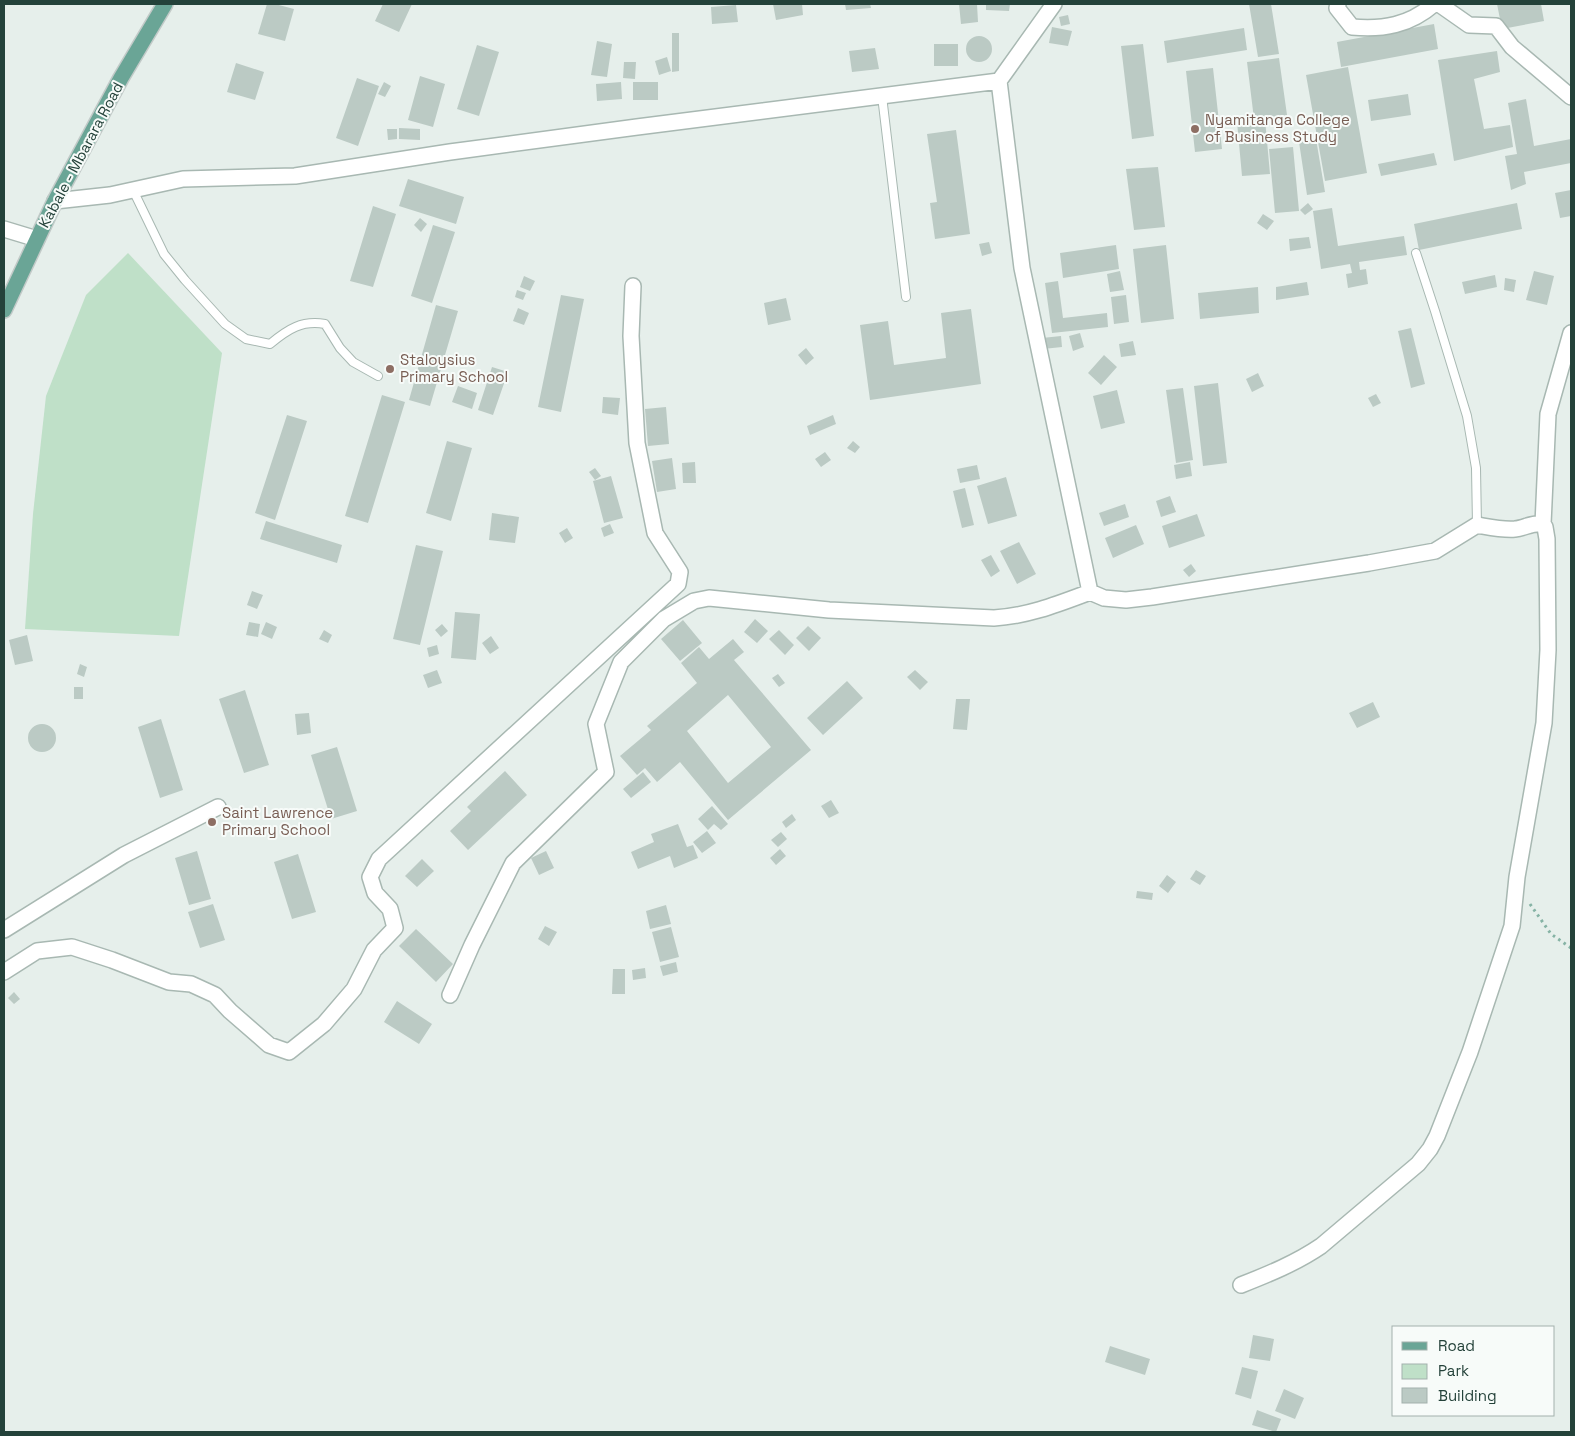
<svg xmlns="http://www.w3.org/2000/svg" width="1575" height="1436" viewBox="0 0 1575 1436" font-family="'Space Grotesk',sans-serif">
  <rect width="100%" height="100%" fill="#e6efeb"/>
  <path fill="#bfe0c8" d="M128 253 222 353 179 636 25 629 33 514 46 396 86 295Z"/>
  <path fill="#bbcac4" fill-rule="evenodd" d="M267 4H275L294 9 285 41 258 34Z
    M383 4H412L399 32 375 21Z
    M773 4H802L803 15 776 20Z
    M845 4H870L871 8 846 10Z
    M959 4H977L978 22 961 24Z
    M986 4H1010L1009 11 986 10Z
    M1249 4H1271L1279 54 1258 57Z
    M1497 4H1541L1544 21 1502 29Z
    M736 5 738 22 712 24 711 7Z
    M1068 15 1070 24 1061 26 1059 17Z
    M1434 24 1438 49 1341 67 1337 42Z
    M1052 27 1072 31 1068 46 1049 43Z
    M1244 28 1247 50 1167 63 1164 41Z
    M672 33H679V71L672 72Z
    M966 49a13 13 0 1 1 26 0a13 13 0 1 1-26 0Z
    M597 41 612 44 607 77 591 75Z
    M934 44H958V66H934Z
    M1143 44 1154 136 1132 139 1121 46Z
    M477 45 499 52 479 116 457 109Z
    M875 48 879 69 852 72 849 51Z
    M1497 51 1500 72 1474 79 1484 129 1510 125 1513 147 1454 161 1438 60Z
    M667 57 671 71 659 75 655 61Z
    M1279 58 1287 115 1254 119 1247 62Z
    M624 62H636L635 79 623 78Z
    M236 63 264 72 255 100 227 92Z
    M1348 67 1367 173 1325 181 1306 75Z
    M1213 68 1222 149 1195 152 1186 71Z
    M420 76 445 84 433 127 408 120Z
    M357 78 379 86 358 146 336 138Z
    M384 82 391 86 385 97 378 94Z
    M621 82 622 99 597 101 596 84Z
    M633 82H658V100H633Z
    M1408 94 1411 115 1371 121 1368 100Z
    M1526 99 1534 146 1571 139V163L1524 172 1526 184 1511 190 1505 156 1517 154 1508 103Z
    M1265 119 1270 174 1242 176 1237 122Z
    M399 128 420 129V140L399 139Z
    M387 129H397V139L388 140Z
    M956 130 970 234 935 239 930 203 937 202 927 134Z
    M1316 139 1325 192 1307 195 1299 142Z
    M1293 147 1299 211 1275 213 1269 149Z
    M1434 153 1437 165 1381 176 1378 164Z
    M1158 167 1165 227 1134 230 1126 169Z
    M408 179 464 197 456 224 399 206Z
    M1571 190V216L1560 218 1555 193Z
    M1308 203 1313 209 1305 215 1300 210Z
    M1517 203 1522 229 1419 250 1414 224Z
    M373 206 396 214 373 287 350 281Z
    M1332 208 1338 246 1404 236 1407 255 1359 262 1360 270 1366 269 1368 284 1348 288 1346 274 1352 273 1350 264 1321 269 1313 211Z
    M1263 214 1274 221 1267 230 1257 223Z
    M420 218 427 224 421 232 414 225Z
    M433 225 455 232 432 303 411 296Z
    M1309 237 1311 248 1290 251 1289 239Z
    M989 242 992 253 982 256 979 244Z
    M1116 245 1119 269 1063 278 1060 253Z
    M1166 245 1174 319 1141 323 1133 249Z
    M1120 271 1124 290 1110 292 1107 274Z
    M1534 271 1554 276 1547 305 1526 300Z
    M1495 275 1497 287 1465 294 1462 282Z
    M524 276 535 281 530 291 520 287Z
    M1505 278 1516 280 1514 292 1504 290Z
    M1058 281 1063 318 1107 313 1108 327 1052 333 1045 283Z
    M1307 282 1309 295 1276 300V287Z
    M1258 287 1259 313 1200 319 1198 293Z
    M517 290 526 293 523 300 515 297Z
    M561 295 584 299 561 412 538 407Z
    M1126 295 1129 322 1114 324 1111 297Z
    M786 298 791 320 768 325 764 303Z
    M436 305 458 311 430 406 409 400Z
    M518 308 529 313 524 325 513 321Z
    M971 309 981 384 870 400 860 325 888 321 894 365 946 358 941 313Z
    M1411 328 1425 384 1411 388 1398 331Z
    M1080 333 1084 347 1073 351 1069 336Z
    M1061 336 1062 347 1043 349 1042 338Z
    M1133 341 1136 355 1121 357 1119 344Z
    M806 348 814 358 806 365 798 355Z
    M1104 355 1117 367 1101 385 1088 373Z
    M492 367 508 372 493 415 478 410Z
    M1258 373 1264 386 1252 392 1246 379Z
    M1218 383 1227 463 1203 466 1194 386Z
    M458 386 477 393 472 409 452 402Z
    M1183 388 1193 460 1176 463 1166 390Z
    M1117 390 1125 423 1101 429 1093 396Z
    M1376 394 1381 403 1373 407 1368 398Z
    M382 395 405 402 368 523 345 516Z
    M603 397 620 398 618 415 602 413Z
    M666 407 669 444 648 446 645 409Z
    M287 415 307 421 275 520 255 513Z
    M833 415 836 424 810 435 807 426Z
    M447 441 472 448 451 521 426 513Z
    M853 441 860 447 855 453 847 448Z
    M825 452 831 460 821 467 815 459Z
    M672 458 676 489 657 492 652 461Z
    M695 462 696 483H683L682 463Z
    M1190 462 1192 476 1176 479 1174 465Z
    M977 465 980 479 960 483 957 469Z
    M595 468 601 476 595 480 589 472Z
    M611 476 623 518 604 523 593 481Z
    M1006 477 1017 516 988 524 977 486Z
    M965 488 974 525 962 528 953 491Z
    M1170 496 1176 512 1161 517 1156 501Z
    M1125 504 1129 517 1104 526 1099 513Z
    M492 513 519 517 515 543 489 540Z
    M1197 514 1205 536 1169 548 1162 526Z
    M266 521 342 545 337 563 260 539Z
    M610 524 614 533 604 537 601 528Z
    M1136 525 1144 544 1113 558 1105 538Z
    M567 528 573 538 565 543 559 533Z
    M1019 542 1036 574 1017 584 1000 551Z
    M416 545 443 551 420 645 393 639Z
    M991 555 1000 571 991 577 981 560Z
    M1191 564 1196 571 1189 577 1183 570Z
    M252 591 263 595 257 609 247 605Z
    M455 612 480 614 476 660 451 658Z
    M755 619 768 631 757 643 744 632Z
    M683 620 702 643 680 661 661 639Z
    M249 622 260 624 258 637 246 635Z
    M266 622 277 627 272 639 261 634Z
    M442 624 448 631 441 637 435 630Z
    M808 626 821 638 809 651 796 638Z
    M324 630 332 635 328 643 319 639Z
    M779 630 794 645 785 655 769 639Z
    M27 635 33 661 15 665 9 640Z
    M491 636 499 648 490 654 482 643Z
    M733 639 744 652 734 660 811 750 728 820 680 762 657 782 645 768 637 775 620 756 651 730 647 726 697 683 681 663 699 647 709 659ZM728 695 771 747 728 783 687 731Z
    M437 645 439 654 429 657 427 648Z
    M80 664 87 667 84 677 77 674Z
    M437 670 442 683 428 688 423 675Z
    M915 670 928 682 920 690 907 677Z
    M778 674 785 683 779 687 772 678Z
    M847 681 863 698 823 735 807 718Z
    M74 687H83V699H74Z
    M245 690 269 765 244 773 219 699Z
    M956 699H970L967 730 953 729Z
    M1373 702 1380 717 1357 728 1349 713Z
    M309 713 311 733 297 735 295 714Z
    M161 719 183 790 160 798 138 727Z
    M28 738a14 14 0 1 1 28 0a14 14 0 1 1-28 0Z
    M337 747 357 811 331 819 311 755Z
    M505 771 527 795 468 850 450 831 471 811 467 807Z
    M643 772 651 782 631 798 623 789Z
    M831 800 839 813 829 818 821 806Z
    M712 806 728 824 721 830 714 824 708 830 698 819Z
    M792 814 796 820 786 828 782 822Z
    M678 824 687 847 693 845 698 858 674 868 670 856 638 869 631 852 654 842 651 834Z
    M707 831 716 843 702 853 693 842Z
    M781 832 787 839 778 847 771 840Z
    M780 849 786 856 776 865 770 858Z
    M197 851 211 899 189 905 175 858Z
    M546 851 554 868 539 875 531 858Z
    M298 854 316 912 292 919 274 862Z
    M422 859 434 871 417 887 405 876Z
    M1196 870 1206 876 1200 885 1190 879Z
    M1167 875 1176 882 1168 893 1159 886Z
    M1137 891 1153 893 1152 900 1136 898Z
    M213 904 225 940 200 948 188 912Z
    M666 905 671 924 650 929 646 911Z
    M545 926 557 932 549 946 538 939Z
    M671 927 679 957 660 962 652 932Z
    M416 929 453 964 436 982 399 946Z
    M676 962 678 972 663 976 660 966Z
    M645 968 646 978 633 980 632 970Z
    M613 969H625V994H612Z
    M14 992 20 999 14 1004 8 998Z
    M397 1001 432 1024 419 1044 384 1022Z
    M1253 1335 1274 1339 1270 1361 1249 1358Z
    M1110 1346 1150 1359 1145 1375 1105 1362Z
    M1242 1367 1258 1371 1251 1399 1235 1394Z
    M1284 1389 1304 1398 1295 1419 1275 1411Z
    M1257 1410 1281 1419 1276 1432 1252 1425Z"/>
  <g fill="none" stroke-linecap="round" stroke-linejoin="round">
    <defs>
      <path id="lane" d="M882 96 906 297
        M133 190 164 254 185 280 225 324 246 339 270 344C288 329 302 320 325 324L340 348 353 362 378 376
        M1416 253 1435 311 1467 416 1476 468 1477 525"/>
      <path id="street" d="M1338 4 1337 8 1352 27C1383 30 1410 25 1434 4
        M1439 4 1469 25 1496 26 1512 47 1571 97
        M999 81 1022 268 1090 592
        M55 201 110 195 183 179 295 176 450 152 637 127 999 81 1054 4
        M4 229 37 239
        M1543 524 1548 414 1571 333
        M4 930 124 855 218 807
        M4 972 37 951 72 947 112 960 169 982 191 984 215 995 230 1011 269 1045 289 1052 324 1024 354 989 374 950 395 928 390 909 375 893 370 877 379 859 678 584 680 572 655 533 637 443 631 336 633 286
        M450 995 472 945 513 863 606 772 596 724 621 662 664 619 694 601 709 598 829 610 994 618C1028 616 1058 604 1090 592L1104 598 1126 600 1152 597 1369 563 1435 551 1477 525C1489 527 1502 530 1515 529 1525 528 1533 522 1543 524L1545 527 1547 539 1548 650 1544 723 1517 877 1512 926 1470 1052 1437 1136 1430 1149 1418 1164 1321 1246C1296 1263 1269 1274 1241 1285"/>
      <path id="primary" d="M4 310 55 201 121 78 165 4"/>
    </defs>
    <use href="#lane" stroke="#a8b8b2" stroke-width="10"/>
    <use href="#street" stroke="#a8b8b2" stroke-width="18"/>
    <use href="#primary" stroke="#c2cac8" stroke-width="18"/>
    <path stroke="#86b3a5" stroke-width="3" stroke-dasharray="2.5 4" stroke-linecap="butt" d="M1530 904 1551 934 1571 948"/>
    <use href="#lane" stroke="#fff" stroke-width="8"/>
    <use href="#street" stroke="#fff" stroke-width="15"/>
    <use href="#primary" stroke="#6aa596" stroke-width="15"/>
  </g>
  <g fill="#8d6e63" stroke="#f7fbf9" stroke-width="2">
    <circle cx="1195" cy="129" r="5"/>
    <circle cx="390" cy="369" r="5"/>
    <circle cx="212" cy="822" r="5"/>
  </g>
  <g text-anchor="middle" stroke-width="4" stroke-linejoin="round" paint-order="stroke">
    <g font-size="15" fill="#785e54" stroke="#f7fbf9" text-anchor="start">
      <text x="1205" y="125">Nyamitanga College<tspan x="1205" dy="17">of Business Study</tspan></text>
      <text x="400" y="365">Staloysius<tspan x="400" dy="17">Primary School</tspan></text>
      <text x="222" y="818">Saint Lawrence<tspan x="222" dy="17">Primary School</tspan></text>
    </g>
    <g font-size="15" fill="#24423a" stroke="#f7fbf9">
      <text transform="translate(81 155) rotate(-62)" y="5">Kabale - Mbarara Road</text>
    </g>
  </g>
  <rect width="1575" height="1436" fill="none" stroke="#24423a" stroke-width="10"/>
  <rect x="1392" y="1326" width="162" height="90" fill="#f7fbf9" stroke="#a3b1ad"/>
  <rect x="1402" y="1342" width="25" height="8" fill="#6aa596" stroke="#a3b1ad"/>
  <text x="1438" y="1351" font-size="15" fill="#24423a">Road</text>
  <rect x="1402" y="1364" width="25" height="15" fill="#bfe0c8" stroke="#a3b1ad"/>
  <text x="1438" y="1376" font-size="15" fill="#24423a">Park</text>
  <rect x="1402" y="1388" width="25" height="15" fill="#bbcac4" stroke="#a3b1ad"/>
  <text x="1438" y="1401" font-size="15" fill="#24423a">Building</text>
</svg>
